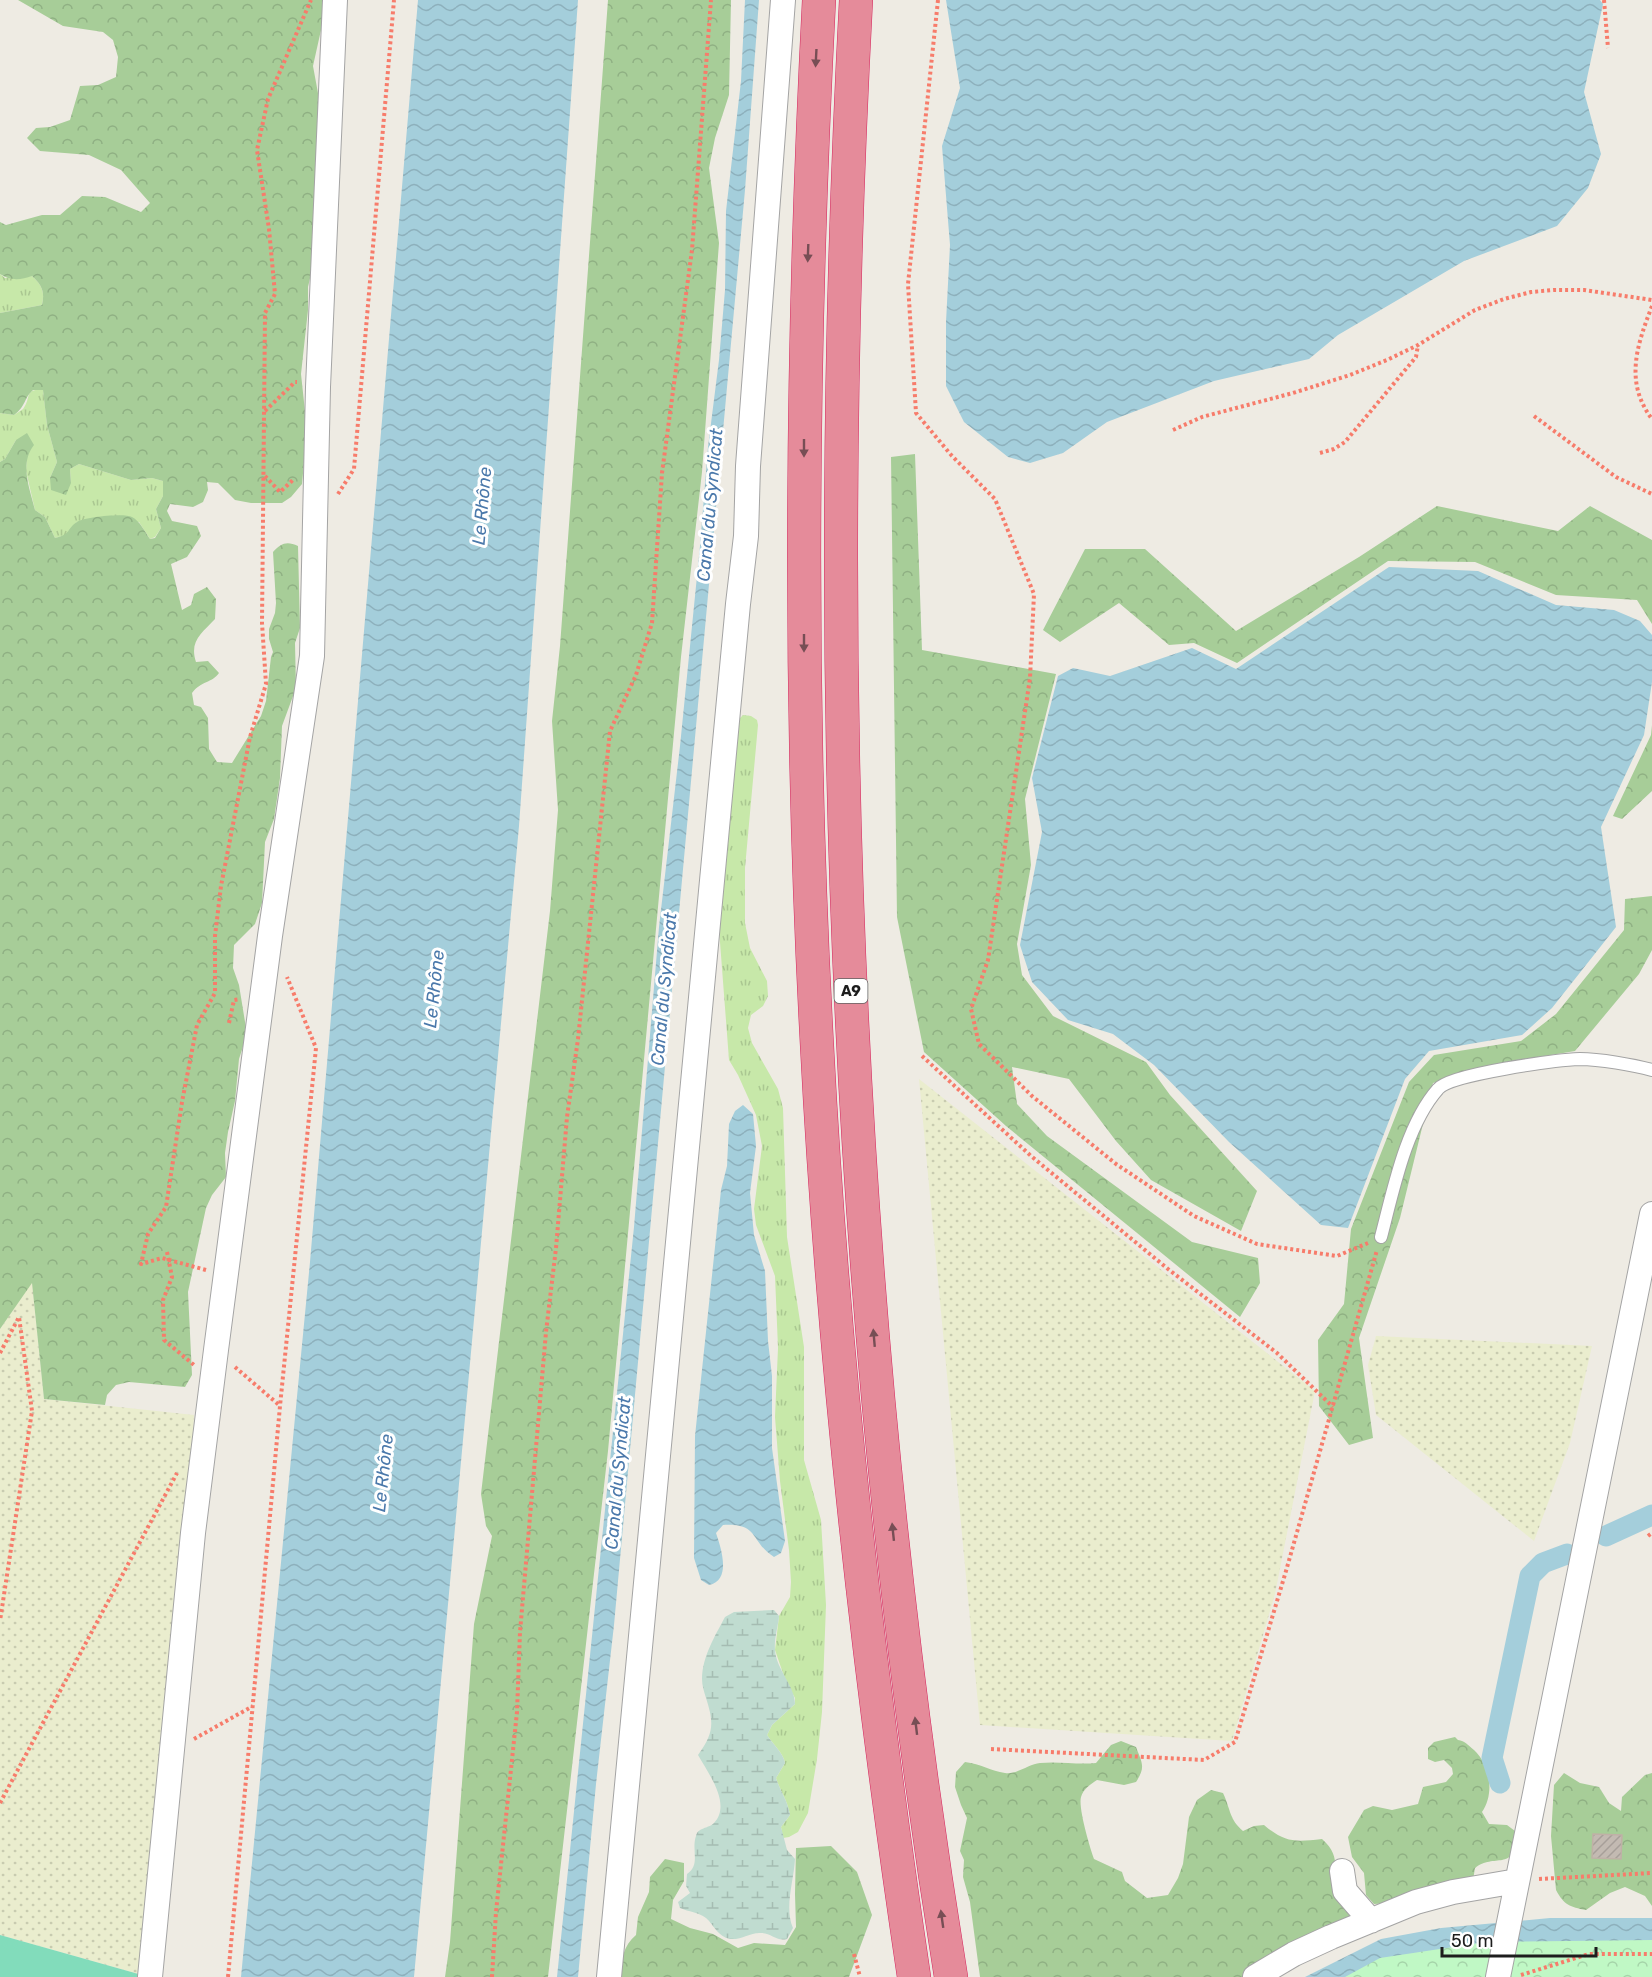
<svg xmlns="http://www.w3.org/2000/svg" width="1652" height="1977" viewBox="0 0 1652 1977" font-family="Rubik,sans-serif">
  <defs>
    <pattern id="farmland-dots" width="8" height="8" patternUnits="userSpaceOnUse" patternTransform="scale(1.5)"><rect width="8" height="8" fill="#eaedce"/><path d="M2 2h.1M6 6h.1" fill="none" stroke="#c8cbb0" stroke-width="1.8" stroke-linecap="round"/></pattern>
    <pattern id="grass-tufts" width="24" height="20" patternUnits="userSpaceOnUse" patternTransform="scale(1.5)"><rect width="24" height="20" fill="#c7e8a9"/><path d="M3 7l-1-3M5 7V3M7 7l1-3M15 17l-1-3M17 17v-4M19 17l1-3" fill="none" stroke="#aac791"/></pattern>
    <pattern id="forest-crowns" width="20" height="18" patternUnits="userSpaceOnUse" patternTransform="scale(1.5)"><rect width="20" height="18" fill="#a7cd98"/><path d="M2 6a3 3 0 1 1 6 0M12 15a3 3 0 1 1 6 0" fill="none" stroke="#8fb083"/></pattern>
    <pattern id="wetland-marsh" width="20" height="14" patternUnits="userSpaceOnUse" patternTransform="scale(1.5)"><rect width="20" height="14" fill="#c0dcd0"/><path d="M1 5h8M5 5V1M11 12h8M15 12V8" fill="none" stroke="#a5bcb2"/></pattern>
    <pattern id="park-crowns" width="20" height="18" patternUnits="userSpaceOnUse" patternTransform="scale(1.5)"><rect width="20" height="18" fill="#c0f8c5"/><path d="M2 6a3 3 0 1 1 6 0M12 15a3 3 0 1 1 6 0" fill="none" stroke="#a5d4a9"/></pattern>
    <pattern id="water-waves" width="16" height="10" patternUnits="userSpaceOnUse" patternTransform="scale(1.5)"><rect width="16" height="10" fill="#a4cedb"/><path d="M0 5q4-4 8 0t8 0" fill="none" stroke="#8db0bc"/></pattern>
    <pattern id="building-hatch" width="6" height="6" patternUnits="userSpaceOnUse" patternTransform="scale(1.5)"><rect width="6" height="6" fill="#c3bab2"/><path d="M-1 1l2-2M0 6l6-6M5 7l2-2" fill="none" stroke="#a79f99"/></pattern>
  </defs>
  <rect width="100%" height="100%" fill="#eeebe3"/>
  <path fill="url(#farmland-dots)" d="M919 1079 1315 1391 1275 1594 1232 1741 980 1725Z
    M32 1282 44 1399 194 1415 191 1488 142 1975 0 1935V1329Z
    M1376 1336 1592 1346 1570 1443 1534 1541 1376 1415 1368 1365Z"/>
  <path fill="url(#grass-tufts)" d="M0 274 5 278 32 276C42 285 45 292 42 305L0 313Z
    M43 389 47 425 57 462 50 478 71 483 70 469 79 464 131 480 152 478 163 481V496L156 509 161 528 155 537 150 539 139 522H77L67 535 55 538 45 517 35 510 26 471 27 454 16 440 5 459 0 462V413L14 415C17 413 20 411 23 409 32 397 23 390 43 389Z
    M743 715 751 716 757 720 758 725 745 868V923L750 948 767 981 768 996 763 1006 751 1015 748 1028 752 1043 778 1089 783 1108 787 1237 804 1347V1460L821 1520 826 1605 822 1712 817 1759 808 1813 798 1832 789 1837 783 1838 781 1827 790 1815C788 1801 780 1791 776 1778L785 1763C783 1752 773 1745 767 1735L772 1725 795 1704V1698L786 1682 775 1650 779 1616 790 1597 791 1582 789 1550 780 1481 775 1417 778 1348 775 1276 756 1225 754 1209 762 1146 756 1115 738 1075 729 1060 719 929 738 720Z"/>
  <path fill="url(#forest-crowns)" d="M18 0H323V21L313 66 320 104 319 240 308 287V310L301 374 307 430 302 484 291 497 282 503H251L235 500 218 483 207 482 208 490 203 502 193 507 170 504 167 511 172 521 197 526 201 536 187 557 171 564 182 610 191 605 194 594 207 587 216 599 215 619C202 633 189 641 196 662L208 661 219 673C212 683 201 681 192 693L194 705 201 707 208 718 209 749 217 762 232 763 261 716 266 701 271 657 273 652 269 639V629L275 613 276 603 273 552C281 543 287 541 298 546L300 628 295 643 296 688 282 726 280 778 274 819 265 842 262 903 255 924 234 945 233 968 239 985 247 1034 239 1059 235 1101 228 1132 225 1153 226 1177 212 1195 206 1208 188 1292 192 1375 185 1387 129 1382 116 1385 107 1395 105 1405 44 1399 32 1283 0 1329V462L5 459 16 440 27 433 34 445C19 464 30 489 35 510L45 517 55 538C72 534 66 529 77 522 85 517 124 513 132 517 140 521 145 532 150 539L155 538 161 528 156 509 163 496V481L152 478 131 480 79 464 70 469 71 483 66 495 51 490 50 478 57 462 47 425 43 390H33C23 399 27 405 14 415L0 413V313L42 305C45 292 42 285 32 276 21 280 10 281 0 274V222L6 225 42 215H60L82 196 105 197 141 212 150 203 121 170 89 155 40 151 27 138 36 128 50 127 70 120 80 86 98 85 116 77 118 57 113 40 103 32 63 26Z
    M608 0H731L729 95 715 138 709 168 719 243 702 472 681 657 608 1451 548 1977H445L450 1942 474 1624 492 1536 486 1526 481 1494 550 911 558 810 552 721 560 646Z
    M915 454 922 650 1056 674 1025 799 1031 865 1017 944 1022 975 1053 1016 1146 1062 1170 1095 1257 1191 1241 1231 1151 1180 1116 1141 1069 1079 1012 1067 1017 1104 1047 1136 1192 1242 1258 1258 1260 1283 1240 1317 1006 1126 924 1052 897 917 891 457Z
    M1437 506 1558 531 1590 506 1652 540V624L1637 600 1556 595 1475 562 1388 561 1237 663 1194 643 1169 645 1119 603 1060 642 1043 630 1085 549H1145L1236 631 1359 557Z
    M1652 725V791L1622 819 1613 816 1651 735Z
    M1652 896V950L1639 974 1575 1051 1502 1063 1433 1083 1400 1218 1359 1338 1373 1438 1349 1445 1319 1406 1318 1340 1344 1304 1351 1229 1409 1082 1434 1055 1521 1041 1556 1014 1624 930 1625 899Z
    M1455 1737 1458 1740C1465 1741 1468 1745 1474 1750 1490 1765 1495 1793 1482 1812L1489 1824 1507 1825 1515 1831C1518 1874 1495 1852 1475 1868L1473 1880 1389 1903 1374 1904 1366 1895 1364 1873 1352 1857 1348 1837 1364 1810 1373 1806 1392 1810 1418 1804 1423 1787 1446 1782 1453 1774 1452 1768 1444 1760 1435 1762 1428 1759V1748L1434 1742Z
    M1121 1741 1136 1747C1142 1763 1146 1767 1136 1782L1124 1785 1097 1780C1091 1784 1083 1789 1081 1797 1078 1808 1090 1848 1094 1859L1122 1872 1125 1881 1147 1898 1168 1895 1178 1878 1183 1864 1189 1817 1197 1800 1211 1790 1223 1793C1231 1810 1229 1819 1243 1831L1254 1826 1264 1825C1285 1843 1295 1842 1322 1839 1345 1859 1329 1874 1338 1893 1342 1901 1350 1909 1355 1917L1245 1977H980L970 1902 963 1877 964 1860 960 1851 967 1818 961 1805 955 1787 956 1772 965 1762C981 1764 991 1771 1005 1773 1016 1775 1029 1764 1040 1763 1059 1761 1077 1765 1096 1763L1111 1745Z
    M1564 1773 1580 1783 1599 1787 1609 1803 1621 1811 1622 1797 1645 1775 1652 1773V1906L1645 1896 1625 1887 1610 1893 1586 1910C1570 1907 1564 1905 1556 1890L1551 1836 1554 1785Z
    M831 1846 857 1872 872 1915 849 1977H620C621 1960 623 1946 636 1935L638 1917 649 1892 650 1877 665 1859 684 1863V1881L673 1900 671 1919 690 1928 713 1934 738 1948 754 1943 785 1945 796 1927 795 1894 796 1848Z"/>
  <path fill="url(#wetland-marsh)" d="M774 1610 779 1616C778 1627 774 1639 775 1650 776 1669 795 1686 795 1704L772 1725 767 1735C773 1745 783 1752 785 1763L776 1778C780 1791 788 1801 790 1815L781 1827 787 1850 795 1859C794 1880 784 1908 793 1928L787 1939C776 1942 772 1933 761 1933 751 1932 742 1940 730 1939 718 1937 714 1925 706 1918 698 1912 689 1912 680 1908L678 1902 690 1893 686 1886 687 1874C701 1865 691 1850 696 1836 698 1827 708 1829 714 1823 732 1804 708 1773 698 1755 714 1733 714 1723 706 1698 704 1692 702 1685 702 1679 702 1657 715 1636 725 1617L734 1612Z"/>
  <path fill="url(#park-crowns)" d="M1652 1931V1977H1336L1382 1954 1488 1932Z"/>
  <path fill="#82dcbb" d="M0 1935 142 1975V1977H0Z"/>
  <path fill="url(#water-waves)" d="M418 0H578L519 826 414 1977H241L310 1262Z
    M745 0H759L745 190 614 1625 596 1784 578 1977H557L634 1227 659 927 680 746 700 546 708 447 719 360 725 290 726 211 741 81Z
    M946 0H1600L1603 4 1584 92 1601 154 1588 188 1557 226 1464 261 1338 335 1309 359 1214 381 1107 422 1063 453 1030 463 1008 457 964 422 946 386V322L950 245 942 146 960 88Z
    M1389 567 1478 571 1556 605 1614 610 1640 621 1652 635V682L1644 735 1601 827 1616 927 1552 1008 1522 1035 1429 1051 1405 1079 1348 1228 1321 1225 1229 1142 1154 1065 1113 1034 1068 1020 1032 982 1020 945 1042 832 1032 778 1058 676 1073 668 1110 676 1192 648 1236 669Z
    M743 1105 753 1114 756 1146 750 1193 754 1235 765 1271 768 1341 772 1376V1448L785 1541 781 1553 774 1557C749 1541 760 1523 723 1525L716 1533C721 1548 732 1580 709 1585L701 1580 694 1558 695 1436 721 1190 727 1166 729 1124 735 1111Z
    M1550 1918H1652V1940L1486 1942 1380 1958 1345 1977H1305L1381 1939 1441 1928Z"/>
  <g fill="none" stroke-linecap="round" stroke-linejoin="round">
    <path stroke="#a4cedb" stroke-width="21" d="M1606 1536 1652 1515
      M1500 1783 1492 1758 1530 1576 1543 1563 1567 1554"/>
  </g>
  <path fill="url(#building-hatch)" stroke="#bfb1a6" stroke-width="1.5" d="M1593 1834 1622 1835 1621 1859 1592 1858Z"/>
  <g fill="none" stroke-linecap="round" stroke-linejoin="round">
    <defs>
      <path id="lane" d="M1381 1237C1393 1191 1406 1125 1438 1089 1450 1074 1557 1060 1580 1059 1599 1059 1634 1065 1652 1070"/>
      <path id="street" d="M1342 1871 1345 1891 1371 1921
        M150 1977 193 1533 216 1350 270 936 312 656 318 387 335 0
        M609 1977 738 604 746 536 748 466 783 0
        M1255 1977 1294 1954 1331 1937 1416 1902 1453 1892 1517 1881
        M1498 1977 1652 1214"/>
      <path id="highway" d="M819 0C801 348 798 697 817 1046 833 1358 868 1668 914 1977
        M856 0C821 660 845 1324 951 1977"/>
    </defs>
    <use href="#lane" stroke="#a4a4a4" stroke-width="14"/>
    <use href="#street" stroke="#a4a4a4" stroke-width="26"/>
    <use href="#highway" stroke="#d5275f" stroke-width="34"/>
    <path stroke="#f77c6b" stroke-width="4" stroke-dasharray="3 3" stroke-linecap="butt" d="M938 0 908 284 916 413 952 456 995 499 1034 594 1030 678 988 960 971 1009 979 1044 1032 1096 1116 1164 1194 1216 1257 1244 1337 1256 1368 1243
      M1604 0 1608 48
      M1652 306C1637 345 1624 382 1652 419
      M265 411 295 382H297
      M1534 416 1616 477 1652 494
      M1173 430 1202 417 1293 393 1350 375 1387 360 1418 345 1475 310 1504 299 1531 292 1554 290H1584L1652 300
      M1320 453 1334 449 1345 442 1416 357 1418 345
      M265 476 280 492 294 479
      M338 494 354 469 394 0
      M229 1023 234 1000 240 999
      M922 1056 1031 1156 1168 1269 1277 1353 1333 1407
      M167 1252 172 1277 163 1300 164 1340 194 1365
      M206 1270 162 1258 141 1264 148 1234 166 1207 182 1102 197 1025 215 993V936L221 886 250 737 266 684 262 623 265 313 275 294 269 229 257 150 268 99 311 0
      M0 1353 19 1317 32 1411 0 1621
      M235 1367 279 1405
      M1648 1536 1652 1533
      M194 1739 253 1706
      M991 1749 1204 1760 1235 1742 1286 1571 1377 1250
      M0 1803 177 1473
      M1539 1879 1652 1873
      M854 1954 860 1977
      M1521 1975 1589 1954H1652
      M228 1977 280 1406 316 1048 287 977
      M492 1977 496 1912 517 1712 520 1632 546 1332 556 1248 567 1117 578 1039 610 731 636 675 652 623 662 473 692 250 711 0"/>
    <use href="#lane" stroke="#fff" stroke-width="12"/>
    <use href="#street" stroke="#fff" stroke-width="24"/>
    <use href="#highway" stroke="#e58b9a" stroke-width="33"/>
  </g>
  <defs><path id="oneway-solid" d="M-6-.8H1V-3.2L6.5 0L1 3.2V.8H-6Z" transform="scale(1.5)"/></defs>
  <g fill="#774e55">
    <use href="#oneway-solid" transform="translate(816 58) rotate(93)"/>
    <use href="#oneway-solid" transform="translate(808 253) rotate(92)"/>
    <use href="#oneway-solid" transform="translate(804 448) rotate(90)"/>
    <use href="#oneway-solid" transform="translate(804 643) rotate(90)"/>
    <use href="#oneway-solid" transform="translate(874 1338) rotate(-95)"/>
    <use href="#oneway-solid" transform="translate(893 1532) rotate(-96)"/>
    <use href="#oneway-solid" transform="translate(916 1726) rotate(-97)"/>
    <use href="#oneway-solid" transform="translate(942 1919) rotate(-98)"/>
  </g>
  <g text-anchor="middle" stroke-width="6" stroke-linejoin="round" paint-order="stroke">
    <rect fill="#fff" stroke="#616161" stroke-width="1.5" x="834.5" y="979" width="33" height="24" rx="4.5"/>
    <g font-size="15" font-weight="bold" fill="#1d1d1d">
      <text x="851" y="996">A9</text>
    </g>
    <g font-size="18" font-style="italic" fill="#4b79ab" stroke="#fff">
      <text transform="translate(710 505) rotate(-85)" y="6">Canal du Syndicat</text>
      <text transform="translate(482 506) rotate(-85)" y="6">Le Rhône</text>
      <text transform="translate(434 989) rotate(-84)" y="6">Le Rhône</text>
      <text transform="translate(664 989) rotate(-85)" y="6">Canal du Syndicat</text>
      <text transform="translate(383 1473) rotate(-84)" y="6">Le Rhône</text>
      <text transform="translate(618 1473) rotate(-85)" y="6">Canal du Syndicat</text>
    </g>
  </g>
  <path d="M1442 1947v9h154v-9" fill="none" stroke="#1d1d1d" stroke-width="3"/>
  <text x="1451" y="1947" font-size="18" fill="#1d1d1d" stroke="#ffffff" stroke-width="4.5" paint-order="stroke">50 m</text>
</svg>
